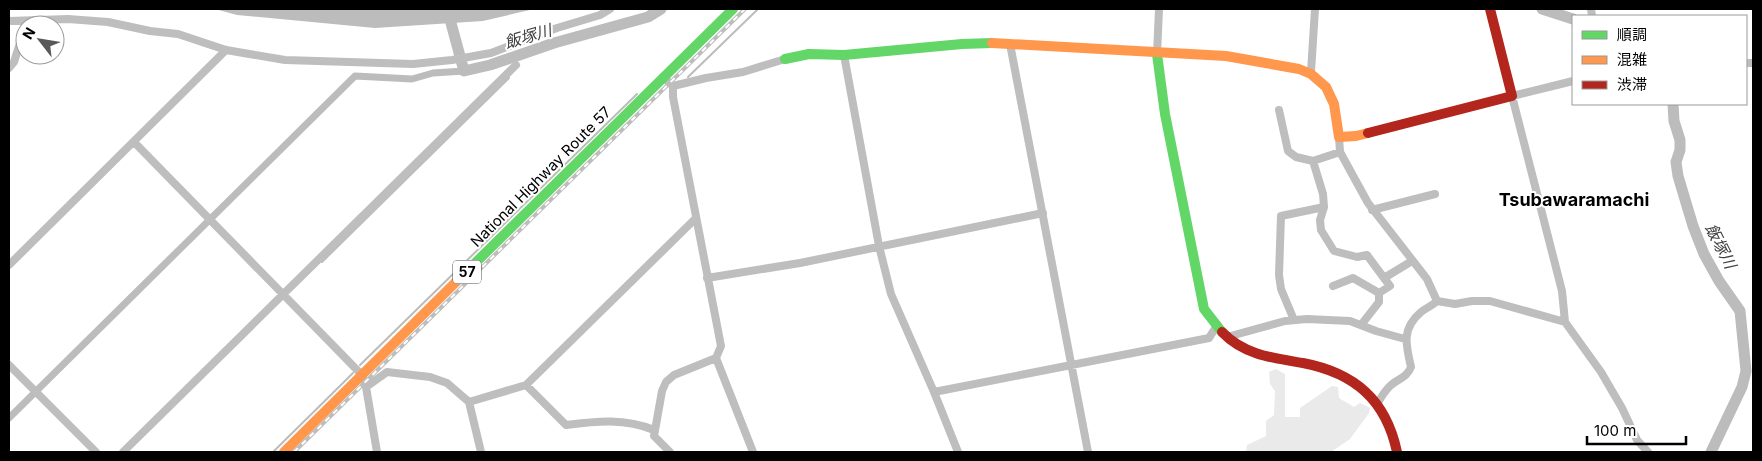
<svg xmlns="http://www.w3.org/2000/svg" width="1762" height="461" viewBox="0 0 1762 461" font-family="Inter,'Noto Sans JP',sans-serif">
  <rect width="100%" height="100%" fill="#fff"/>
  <path fill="#eaeaea" d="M1276 369 1285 374V417H1300V408L1332 386 1338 387 1339 398 1354 407 1360 403 1370 408 1369 413 1350 439 1331 452H1246L1247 445 1266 436V421L1274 415 1275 391 1270 384 1269 372Z"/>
  <path fill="#bcbcbc" d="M215 9H534L483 21 375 28 237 15Z"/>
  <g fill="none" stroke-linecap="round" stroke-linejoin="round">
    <path stroke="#bcbcbc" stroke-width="2" d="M688 77 758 9
      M322 262 509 78
      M360 365 637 94
      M273 452 353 373"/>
    <path stroke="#bcbcbc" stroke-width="7" d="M9 418 355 76 412 79 433 73 464 71"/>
    <path stroke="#bcbcbc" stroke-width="11" d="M449 9 451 23 464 71 490 65 554 43 648 17 661 9
      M1542 9 1573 19
      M1673 104 1674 121 1680 140V150L1676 162 1678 176 1693 226 1704 254 1719 281 1740 311 1746 371 1742 387 1711 452"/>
    <path stroke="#bebebe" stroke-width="8" d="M1591 9 1592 16
      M9 21 68 19 108 22 150 31 178 34 226 50 285 60 413 64 452 60 491 53 557 28 600 15 610 9
      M1010 44 1088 452
      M1157 54 1159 9
      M844 55 879 246 891 294 934 392 958 452
      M1746 63H1753
      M9 68 14 62 25 27
      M1311 72 1315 9
      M663 77 673 86V97L721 346 716 358 753 452
      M1573 81 1512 96 1562 291 1565 322 1601 372 1622 408 1637 440 1648 452
      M673 86 706 78 743 72 785 59
      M1279 110 1288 151 1296 157 1313 161 1340 152
      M1339 137 1340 152 1368 203 1427 279 1437 301
      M134 142 362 375 366 387 377 452
      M1324 207 1320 220 1321 230 1334 251 1357 257 1367 255 1384 278
      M1372 210 1435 194
      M9 265 226 50
      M707 278 800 263 1043 213
      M1333 286 1353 278 1379 293V302L1361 325
      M1379 293 1390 286 1384 278 1412 261
      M1294 320 1281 289 1279 275 1281 216 1324 207 1323 194 1313 161
      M1227 337 1285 321 1307 319 1350 321 1376 331 1405 339
      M9 365 96 452
      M526 385 566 425C597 421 625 418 654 430
      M366 387 387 372 430 377 447 383 469 402 481 452
      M934 392 1209 338 1216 327
      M469 402 526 385 695 219
      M1378 403C1381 397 1385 391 1390 386 1397 379 1407 378 1411 367 1406 345 1401 329 1421 312 1426 308 1432 306 1437 301L1455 304 1472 301H1490L1565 322
      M123 452 516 65
      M670 452 654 436 662 391 666 382 674 375 716 358"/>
    <path stroke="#63d668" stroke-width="10" d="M1157 54 1165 114 1204 309 1222 332
      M785 59 809 54 844 55 962 44 992 43
      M463 275 733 9"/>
    <path stroke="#ff974d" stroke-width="10" d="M992 43 1226 56 1299 69 1311 74 1326 87 1334 104 1339 137 1356 136 1368 133
      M284 452 463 275"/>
    <path stroke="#b3261e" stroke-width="10" d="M1368 133 1512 96 1490 9
      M1222 332C1244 355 1273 358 1303 363 1355 373 1386 400 1397 452"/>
    <defs>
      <path id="rail" d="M294 452 745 9"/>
    </defs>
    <use href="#rail" stroke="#bdbdbd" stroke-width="4"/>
    <use href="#rail" stroke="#fff" stroke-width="2" stroke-dasharray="5.5" stroke-linecap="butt"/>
  </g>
  <g text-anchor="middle" stroke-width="4" stroke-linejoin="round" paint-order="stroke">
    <rect fill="#fff" stroke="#4c4c4c" stroke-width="1" x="453" y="260.5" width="28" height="23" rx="4"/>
    <g font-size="14" font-weight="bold" fill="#000">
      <text x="467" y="277">57</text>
    </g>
    <g font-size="15" fill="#000" stroke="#fff">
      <text transform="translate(541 177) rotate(-45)" y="5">National Highway Route 57</text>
    </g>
    <g font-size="16" font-style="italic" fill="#404040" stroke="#fff">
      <text transform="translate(528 36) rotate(-16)" y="6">飯塚川</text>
      <text transform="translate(1721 246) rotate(63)" y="6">飯塚川</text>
    </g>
    <g font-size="18" font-weight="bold" fill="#000" stroke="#fff">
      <text x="1574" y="206">Tsubawaramachi</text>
    </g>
  </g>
  <rect width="1762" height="461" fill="none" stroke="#000000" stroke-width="20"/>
  <rect x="1572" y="15" width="175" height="90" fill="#ffffff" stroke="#999999"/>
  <rect x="1582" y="31" width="25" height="8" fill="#63d668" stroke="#999999"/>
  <text x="1617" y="40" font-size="15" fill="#000000">順調</text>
  <rect x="1582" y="56" width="25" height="8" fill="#ff974d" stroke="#999999"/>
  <text x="1617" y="65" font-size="15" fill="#000000">混雑</text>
  <rect x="1582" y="81" width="25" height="8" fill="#b3261e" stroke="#999999"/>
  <text x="1617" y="90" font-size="15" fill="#000000">渋滞</text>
  <g transform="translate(40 40) rotate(301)"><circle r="24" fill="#ffffff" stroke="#999999"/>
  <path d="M0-4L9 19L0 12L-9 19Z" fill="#595959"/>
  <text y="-8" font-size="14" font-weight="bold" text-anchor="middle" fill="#000000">N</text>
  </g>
  <path d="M1587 436v8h99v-8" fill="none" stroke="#000000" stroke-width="2.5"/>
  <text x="1594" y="436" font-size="15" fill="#000000" stroke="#ffffff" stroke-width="4" paint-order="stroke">100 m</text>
</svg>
